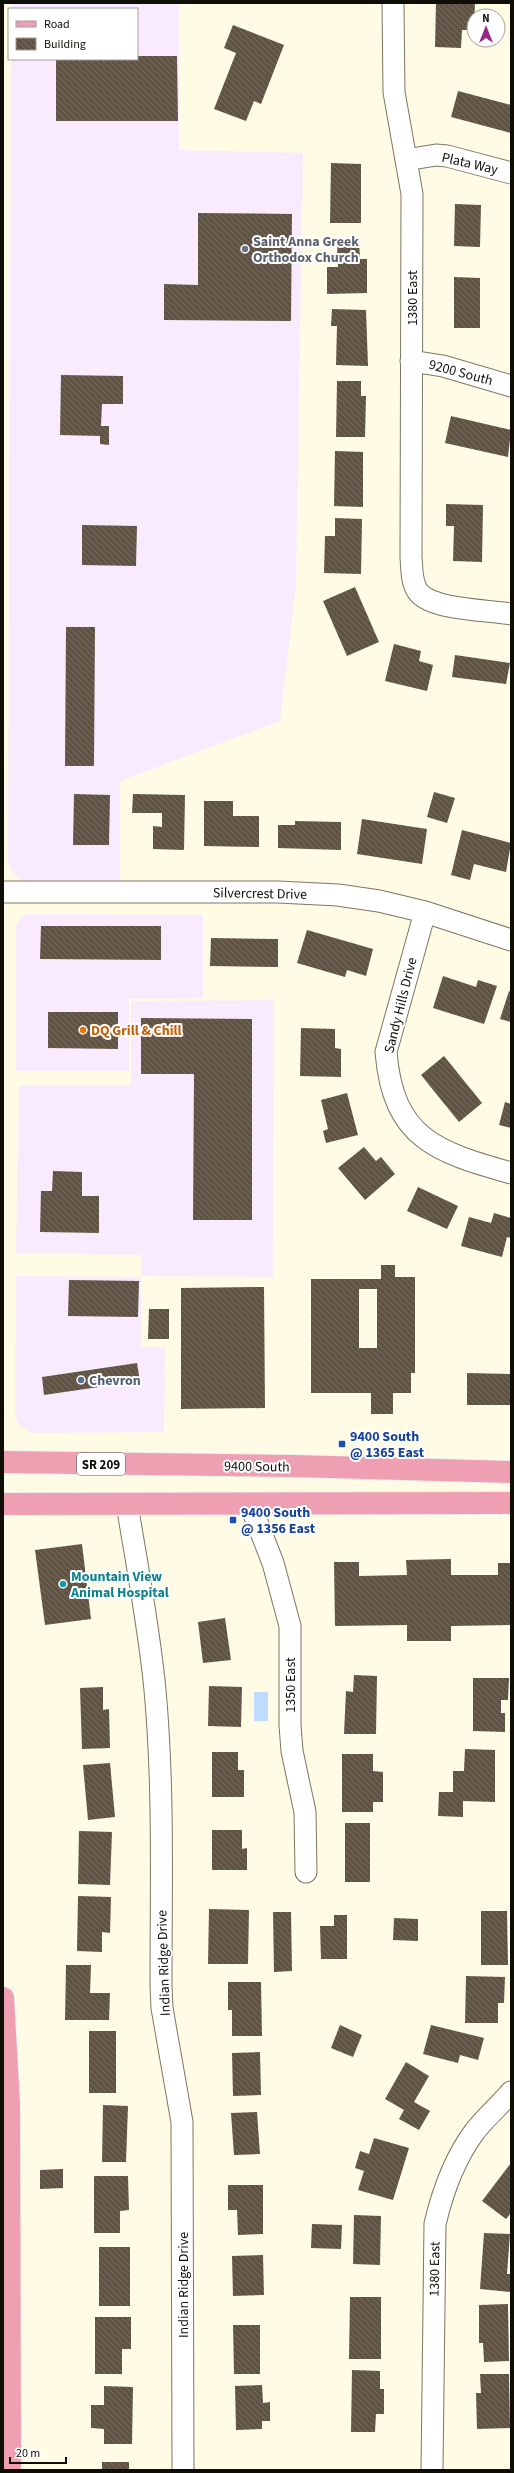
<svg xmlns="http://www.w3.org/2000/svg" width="514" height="2473" viewBox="0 0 514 2473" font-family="'Source Sans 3',sans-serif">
  <defs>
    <pattern id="building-back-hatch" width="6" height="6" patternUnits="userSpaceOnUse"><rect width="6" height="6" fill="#615343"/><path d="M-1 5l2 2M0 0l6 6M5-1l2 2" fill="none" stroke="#766c5f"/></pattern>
  </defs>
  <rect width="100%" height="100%" fill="#fffbe4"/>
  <path fill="#faeafd" d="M12 3H179V150L303 153 296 585 280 721 120 781V882L28 881 20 879 11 870 8 862 11 59H137V9H12Z
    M28 914 203 915V998L129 999V1071H16V927L21 917Z
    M274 1000 273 1277 141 1276V1255L16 1253 19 1086 131 1085V1001Z
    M16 1276 141 1277V1347H165L164 1432 33 1433 19 1425 15 1413Z"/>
  <path fill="#bedcfe" d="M254 1692H268V1721H254Z"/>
  <path fill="url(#building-back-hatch)" fill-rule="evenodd" d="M436 3H475L474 30H462L461 48 435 47Z
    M233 25 284 45 261 104 254 101 246 121 214 109 236 53 224 48Z
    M137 56H177L178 121H56V59H137Z
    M458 91 511 105V133L451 117Z
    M331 163 361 164V223H330Z
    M455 204 481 205 480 247 454 246Z
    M198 213 292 214 291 321 164 320V284L198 285Z
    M337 241H359L360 259H367V293L327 294V267H338Z
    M454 277 480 278V328H454Z
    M332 309 366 310 368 366 336 365 337 326H331Z
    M61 375 123 376V404H102L101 426H109V445L100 444V436L60 435Z
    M337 381H361V396H366L365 437H336Z
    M451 416 511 430 508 457 445 443Z
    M335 451 363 452V507L334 506Z
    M446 504 483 505 482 562 453 561 454 526H446Z
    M335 518 362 519 361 574 324 573 325 536H335Z
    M82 525 137 526 136 566 82 565Z
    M355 587 379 642 347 656 323 601Z
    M66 627H95L94 766H65Z
    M394 644 421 651 419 661 433 665 427 691 385 681Z
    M455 655 510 663 506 684 452 677Z
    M434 792 455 798 447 823 427 817Z
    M74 794 110 795 109 845H73Z
    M133 794 185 795 184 850 153 849V826L162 827V813H132Z
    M204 801H233V816H259V847L204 846Z
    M362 819 427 829 422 864 357 854Z
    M295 821 341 822V850L278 848V825H295Z
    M462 830 511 843 506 872 474 864 470 880 451 875Z
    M41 926H161V960L40 959Z
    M307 930 373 949 366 976 347 970 345 977 297 963Z
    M211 938 278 939V967L210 966Z
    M443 976 476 987 478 980 497 986 484 1024 433 1008Z
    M509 991 511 992V1022L500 1019Z
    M48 1012H118V1049L48 1048Z
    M141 1018 252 1019V1220H193L194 1074H141Z
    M301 1028 335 1029V1048L341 1049V1077L300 1076Z
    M444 1056 482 1103 459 1122 421 1075Z
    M347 1093 358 1135 326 1143 323 1131 328 1129 321 1100Z
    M505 1102 511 1104V1128L499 1125Z
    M364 1147 376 1161 381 1157 395 1174 365 1200 338 1168Z
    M53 1171 82 1172V1196H99V1233L40 1232 41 1191H52Z
    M418 1187 458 1206 447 1229 407 1211Z
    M494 1213 511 1218V1238L507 1237 502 1257 461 1246 469 1217 491 1223Z
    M381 1265H395V1277H415V1373H411V1393H393V1414H371V1393H311V1279H381ZM359 1289H377V1348H359Z
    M69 1280 139 1281 138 1317 68 1316Z
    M264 1287 265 1408 181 1409V1288Z
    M149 1309H169V1339H148Z
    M137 1363 140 1381 44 1395 42 1377Z
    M467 1373 511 1374V1405H467Z
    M82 1544 91 1619 45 1625 35 1550Z
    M451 1559V1575H498V1563H511V1625L451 1626V1641H407V1625L335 1626 334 1562H359V1576L407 1575 406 1560Z
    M225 1618 231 1660 203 1663 198 1622Z
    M354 1675 377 1676 376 1734H344L346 1691 353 1692Z
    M473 1678H509L508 1700H501V1713H505V1732L473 1731Z
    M209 1686 242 1687 241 1727 208 1726Z
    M103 1687V1710L109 1709 110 1748 82 1749 80 1688Z
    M465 1749 495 1750V1802L463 1801V1817L438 1816 439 1792H453V1771H464Z
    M212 1752H238V1770H244V1797H212Z
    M342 1754H373V1771L383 1772V1802H373V1812H342Z
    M110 1763 115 1817 88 1820 83 1765Z
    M345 1823H370V1882H345Z
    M212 1830H242V1849L247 1848V1870H212Z
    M79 1831 112 1832 110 1885 78 1884Z
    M78 1896 111 1897 110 1933 102 1932V1952L77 1951Z
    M209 1909 249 1910 248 1964H208Z
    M481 1911H507L508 1965H481Z
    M273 1912H291L292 1971 274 1972Z
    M334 1915H347V1959H321L320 1926H334Z
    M394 1918 418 1919V1941L393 1940Z
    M66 1965H91L90 1993H110L109 2020H65Z
    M466 1976 505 1977 504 2003H498V2023H465Z
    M228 1982H261L262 2036H232V2010H228Z
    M340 2025 362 2035 353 2057 331 2048Z
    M431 2025 484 2038 478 2060 460 2055 458 2063 423 2054Z
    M89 2031H116V2093H89Z
    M260 2052 261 2095 233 2096 232 2053Z
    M406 2062 429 2076 414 2102 430 2111 419 2130 399 2119 404 2110 385 2099Z
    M103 2105 128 2106 126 2162H102Z
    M257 2112 260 2154 234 2155 231 2113Z
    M374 2138 409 2148 393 2200 358 2190 364 2171 355 2168 360 2151 369 2154Z
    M511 2163V2213L506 2219 482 2201Z
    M63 2169V2188L40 2189V2170Z
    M94 2176H128L129 2210 120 2211V2233H94Z
    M228 2185H263V2234L238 2235 237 2210H228Z
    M354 2215 381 2216 380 2265 353 2264Z
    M312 2224 342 2225 341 2249 311 2248Z
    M484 2233 510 2234 507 2274H511V2292L480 2289Z
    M99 2247H130V2306H99Z
    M263 2255 264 2295 233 2296 232 2256Z
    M350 2297H381V2359H349Z
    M508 2304 509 2361 484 2362 483 2343H479V2305Z
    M95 2317H131V2349H122V2374H95Z
    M233 2325H260V2374H234Z
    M352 2370 380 2371V2389H384V2414H376L375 2432H351Z
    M480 2374H509L510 2428 477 2429 476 2393H481Z
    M262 2385 263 2403 270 2402V2421H262V2429L236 2430 235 2386Z
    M104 2386 133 2387 132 2444H104V2429L91 2428V2405H104Z
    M102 2462H129V2470H102Z"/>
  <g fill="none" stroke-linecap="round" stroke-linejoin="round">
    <defs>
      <path id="minor" d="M393 3 394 92 412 194 411 557C412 568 411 584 419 593 434 610 488 610 511 614
        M406 160 436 155 447 156 511 173
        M411 361 443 366 511 386
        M3 892H278L338 895 379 901 425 912 511 940
        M425 912 386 1052C393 1139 437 1152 511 1173
        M127 1504C137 1566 149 1627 155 1690 164 1788 161 1888 161 1986L162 2008 182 2122 183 2470
        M250 1504 273 1563 290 1626V1725L292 1751 305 1812 306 1872
        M432 2470 435 2224C443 2190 454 2159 475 2131 486 2117 500 2105 511 2092"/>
      <path id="primary" d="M3 1462 294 1466 511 1472
        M3 1504 511 1503
        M3 1998 9 2104 10 2470"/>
    </defs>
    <use href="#minor" stroke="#7b7763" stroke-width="23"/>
    <use href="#primary" stroke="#f1f0f0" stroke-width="24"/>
    <use href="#minor" stroke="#fff" stroke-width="21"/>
    <use href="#primary" stroke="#ee9fb2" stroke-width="22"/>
  </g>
  <circle fill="#6b7280" stroke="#fff" stroke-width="1.5" cx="245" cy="249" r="4"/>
  <circle fill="#e8710a" stroke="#fff" stroke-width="1.5" cx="83" cy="1030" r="4"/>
  <circle fill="#5c6f8a" stroke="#fff" stroke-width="1.5" cx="81" cy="1380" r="4"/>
  <g fill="#1a4fb4" stroke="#fff" stroke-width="1.5">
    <rect x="338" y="1440" width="8" height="8" rx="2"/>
    <rect x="229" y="1516" width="8" height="8" rx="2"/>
  </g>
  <circle fill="#0f9aa8" stroke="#fff" stroke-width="1.5" cx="63" cy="1584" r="4"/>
  <g text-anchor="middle" stroke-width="4" stroke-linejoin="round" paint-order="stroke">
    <rect fill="#fff" stroke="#565651" stroke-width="1" x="77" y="1453" width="48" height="22" rx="3"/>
    <g font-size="13" font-weight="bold" fill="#0e0d06">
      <text x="101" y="1469">SR 209</text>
    </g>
    <g font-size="14" fill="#0e0d06" stroke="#fff">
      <text transform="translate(470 163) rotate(13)" y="5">Plata Way</text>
      <text transform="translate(412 298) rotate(-90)" y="5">1380 East</text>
      <text transform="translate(461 372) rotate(15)" y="5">9200 South</text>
      <text transform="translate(260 893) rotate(1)" y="5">Silvercrest Drive</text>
      <text transform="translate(400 1005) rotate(-76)" y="5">Sandy Hills Drive</text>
      <text transform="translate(257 1466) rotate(1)" y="5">9400 South</text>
      <text transform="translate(290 1685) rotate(-90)" y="5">1350 East</text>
      <text transform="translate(163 1963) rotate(-92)" y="5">Indian Ridge Drive</text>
      <text transform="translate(434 2269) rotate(-89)" y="5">1380 East</text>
      <text transform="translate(183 2285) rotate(-90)" y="5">Indian Ridge Drive</text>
    </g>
    <g font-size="14" font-weight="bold" fill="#5b616d" stroke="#fff" text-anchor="start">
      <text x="253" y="246">Saint Anna Greek<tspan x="253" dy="16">Orthodox Church</tspan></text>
    </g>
    <g font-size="14" font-weight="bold" fill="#c56008" stroke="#fff" text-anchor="start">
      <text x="91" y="1035">DQ Grill &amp; Chill</text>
    </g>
    <g font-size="14" font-weight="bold" fill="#4e5e75" stroke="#fff" text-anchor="start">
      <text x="89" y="1385">Chevron</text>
    </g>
    <g font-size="14" font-weight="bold" fill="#164399" stroke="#fff" text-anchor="start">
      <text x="350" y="1441">9400 South<tspan x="350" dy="16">@ 1365 East</tspan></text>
      <text x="241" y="1517">9400 South<tspan x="241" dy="16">@ 1356 East</tspan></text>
    </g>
    <g font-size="14" font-weight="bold" fill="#0d838f" stroke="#fff" text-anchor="start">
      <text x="71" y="1581">Mountain View<tspan x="71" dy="16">Animal Hospital</tspan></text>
    </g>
  </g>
  <rect width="514" height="2473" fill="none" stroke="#0e0d06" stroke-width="8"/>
  <rect x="8" y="8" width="130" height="52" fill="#ffffff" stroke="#9f9e9b"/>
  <rect x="16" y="21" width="20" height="6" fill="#ee9fb2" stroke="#9f9e9b"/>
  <text x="44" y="28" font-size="12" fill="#0e0d06">Road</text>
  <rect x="16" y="38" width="20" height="12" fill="url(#building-back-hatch)" stroke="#9f9e9b"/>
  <text x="44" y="48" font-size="12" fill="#0e0d06">Building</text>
  <g transform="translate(486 28)"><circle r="19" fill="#ffffff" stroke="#9f9e9b"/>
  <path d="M0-3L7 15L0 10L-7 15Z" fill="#972583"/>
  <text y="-6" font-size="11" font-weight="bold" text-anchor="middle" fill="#0e0d06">N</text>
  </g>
  <path d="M10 2457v6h56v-6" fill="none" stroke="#0e0d06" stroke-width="2"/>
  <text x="16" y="2457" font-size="12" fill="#0e0d06" stroke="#ffffff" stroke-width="3" paint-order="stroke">20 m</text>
</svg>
